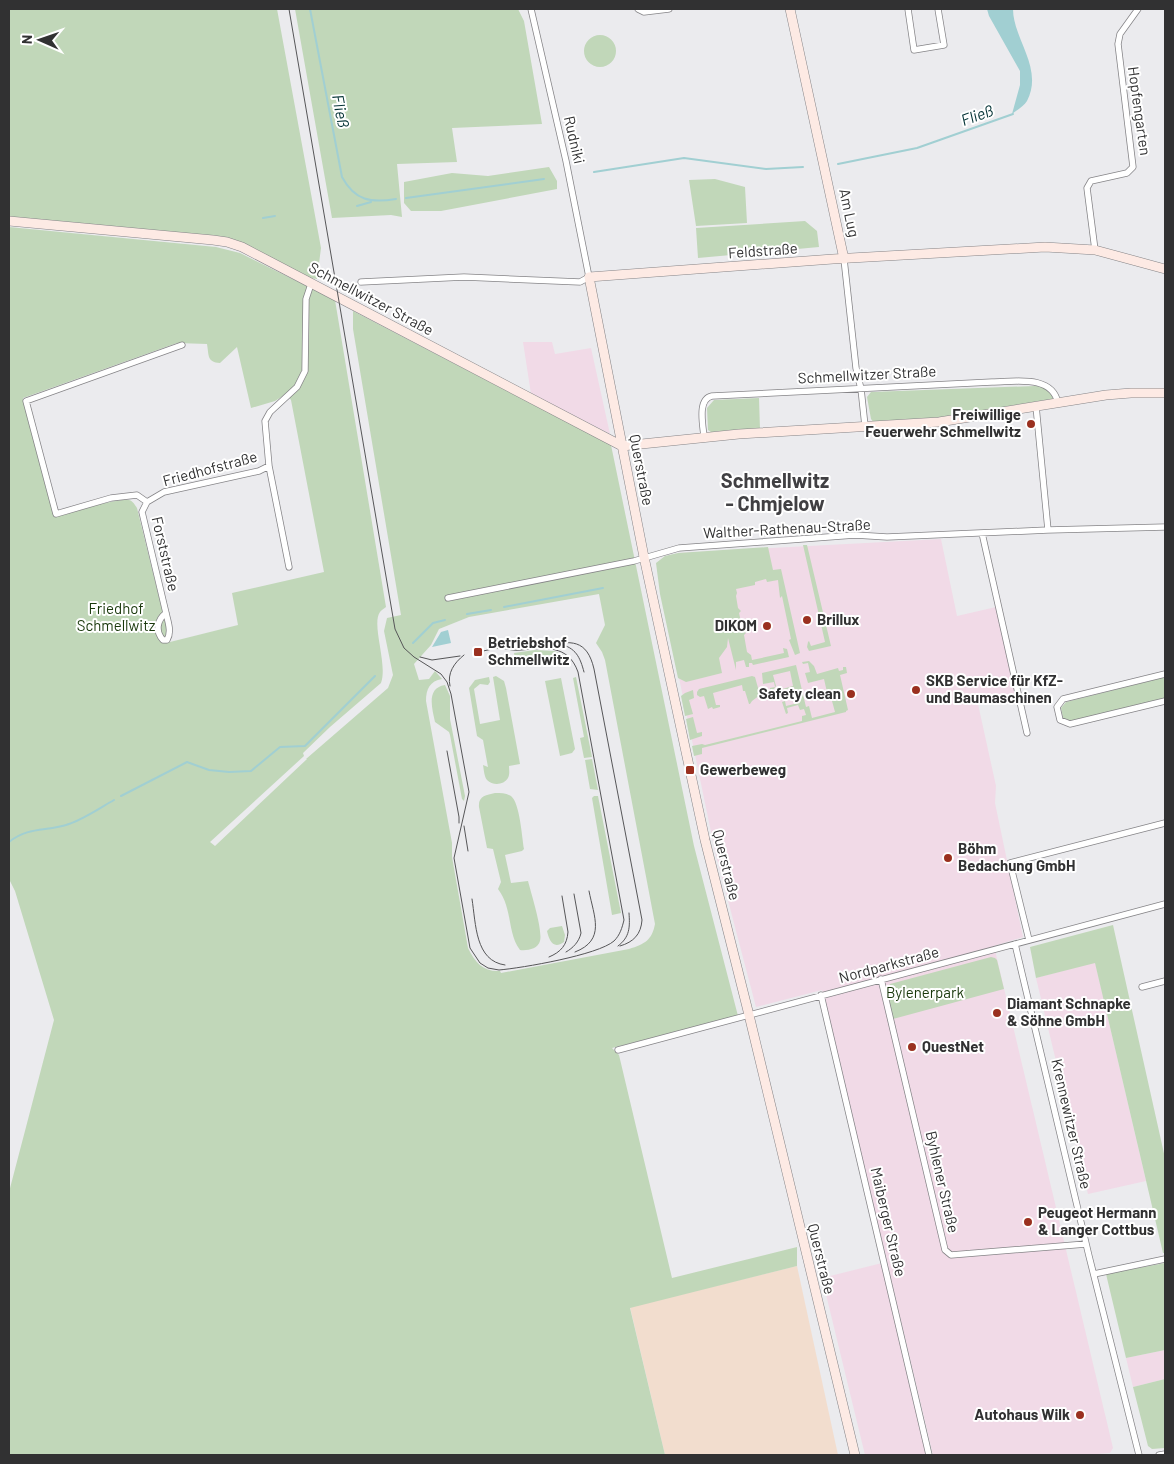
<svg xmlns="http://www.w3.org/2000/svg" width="1174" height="1464" viewBox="0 0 1174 1464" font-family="Barlow,sans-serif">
  <rect width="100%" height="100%" fill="#ebebee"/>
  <path fill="#f1dae7" d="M523 342H552L555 354 591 348 610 434 531 394Z
    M941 539 957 616 996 607 1016 695 978 704 996 786 995 803 1023 937 994 946 1113 1448 1110 1453 1085 1455H933L822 990 756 1007 715 851 673 649 679 553Z
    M1095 962 1146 1181 1088 1194 1036 978Z
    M882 1263 928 1455H865L822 1278Z
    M1165 1350V1379L1133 1387 1126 1358Z"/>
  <path fill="#f2ddce" d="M797 1266 838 1455H665L630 1307Z"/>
  <path fill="#c1d7b9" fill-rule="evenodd" d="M9 9H277L321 248 317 279 310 278 213 236 9 217Z
    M295 9H518L524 21 542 124 452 128 457 162 397 164 402 217 391 215 332 218Z
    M584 51a16 16 0 1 1 32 0a16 16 0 1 1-32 0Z
    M549 167 557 181V189L441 211H411L404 203V182L452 173 488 176Z
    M715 179 745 187 747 223 696 226 689 180Z
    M805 221 817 231 819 247 698 258 696 228Z
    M9 227 216 247 240 253 335 300 386 607C384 609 381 610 380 612 371 624 388 664 381 683L330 727 303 753 304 756 210 842 215 846 307 759H306L388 688 393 675 384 631 387 618 401 615 353 329V311L611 445 694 846 738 1016 612 1048 619 1055 672 1278 797 1247V1266L630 1308 665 1455H9V1192L54 1020 15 891 9 879ZM177 343 207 344C209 356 207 362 220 363L237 347 251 408 275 401 286 394 291 400 324 572 232 593 238 625 170 642 137 508C135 505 133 501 129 500 116 498 69 513 54 517L23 398ZM599 594 605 625 596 643 602 652 605 660 655 924C652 940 645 944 629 949L501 973 500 971C484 972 475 963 468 948L452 857V843L426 701C426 689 430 681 442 679L435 671 429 679 419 680 414 664 431 645 439 629 469 617Z
    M1035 386 1044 387 1051 392 1053 399 937 418 874 423 871 419 867 397 871 392Z
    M759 398 760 430 711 432 708 430 707 408 714 400Z
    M803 545H807L831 646 809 651 807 647 808 642 809 641 811 646 825 642Z
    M768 547 773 570 781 569 800 653 795 655 789 640 791 639 782 596 780 598 778 580 767 582 766 579 755 582V585L736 589 737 593 736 596 738 608 741 611 739 613 743 631 746 633 744 635 747 652 751 655 752 660 784 653 783 648 787 649 789 657 753 665 752 663H749V667H746L744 660 736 662V670L728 638 727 647 719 658 722 673 686 682 678 678 660 594 656 563 665 556 678 553Z
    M535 650 554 651 566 656 516 665 514 653Z
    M809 661 814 666 817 674 838 668 839 671 843 670V667H846L847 673 840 675 848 710 846 711V712L702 748V754L694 756 692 746 702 744 705 745 802 721V716L806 715 804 709 800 710 798 705 787 708 788 713 786 714 782 702 785 701 786 706 798 703 797 698 801 697 800 691 795 692 794 687 777 692 778 697 774 696 779 690 793 686 790 671 773 675 776 686 773 690H770V688L775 687 774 682 763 684 762 673 796 665 806 707 809 706 812 718 835 712 832 701H829L824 679 808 683 805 673 810 672 808 663 803 664 802 662Z
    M496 676 504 681 506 688 520 764 509 766C509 770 510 774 508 778 504 785 493 786 487 780 484 776 484 770 483 765L488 767 483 740 477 736 469 688 475 680 489 677 490 682 488 685 480 684 474 689 480 724 500 720 493 677Z
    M752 676 755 677 760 695 752 701 750 704H749L745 691H743L742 685 713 693 716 705H720V707L713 709 712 707 708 709 704 696 700 697 697 695V692L699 689Z
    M576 677 592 757 584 758 580 738 584 737 573 678Z
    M1165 677V699L1071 721 1063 718 1061 708 1066 702Z
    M561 678 575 749 572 753 560 756 545 681Z
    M445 685 450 696V719L465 796 464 801 462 799 450 735 449 732 435 722C432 708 426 688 445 685Z
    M693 690 694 698 689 700 693 714 685 716 681 696 685 693Z
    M693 717 697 733 702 732V736L690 740 686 719Z
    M592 759 598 790 590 789 585 760Z
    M495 793C501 793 506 793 511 796 520 803 522 838 524 849L522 851 505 855 511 883 528 881C531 893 543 930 540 941 538 949 527 951 520 950 507 933 513 909 498 889L501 882 493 849 487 848 479 807C478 796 486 795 495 793Z
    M594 796H598L621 913 612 915 592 798Z
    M1113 925 1165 1158V1253H1163L1095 963 1036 978 1030 947Z
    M562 926 565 935 564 942C553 950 549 940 547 931L550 928Z
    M991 957 995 958 997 960 1004 989 893 1019 887 989 890 984Z
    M1165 1263V1350L1126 1358 1106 1274Z
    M1165 1379V1448L1152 1449 1148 1446 1133 1387Z"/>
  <path fill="#a1cfd2" d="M987 9H1013C1013 39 1044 68 1027 101 1024 106 1017 110 1012 114L1020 85V71L989 16Z
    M448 630 451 643 432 647 441 632Z"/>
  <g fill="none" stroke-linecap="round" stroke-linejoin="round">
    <path stroke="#a1cfd2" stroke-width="2" d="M310 9 342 177C355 201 371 203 396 199
      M838 164 917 148 1013 114
      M594 172 684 158 766 169 803 167
      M406 198 544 179
      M357 206 371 202
      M263 218 275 216
      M504 607 603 588
      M467 614 491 610
      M413 643 433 623 445 620
      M121 796 187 762 209 770 229 772 251 771 280 747 305 746 375 676
      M9 842C29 826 47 832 69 824 84 819 100 808 114 800"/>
    <defs>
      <path id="street" d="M638 9 644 12 669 9
        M908 9 914 50 944 45 938 9
        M1095 250 1087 188 1091 181 1127 173 1133 167 1118 44 1120 34 1138 9
        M844 259 856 368 861 389 865 426
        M361 282 464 277 580 282 589 277 566 161 531 9
        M1036 406 1048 530
        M704 437C703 425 697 399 712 396L992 382C1014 382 1052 374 1058 403
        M269 466 289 567
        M147 502 137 495 111 498 56 514 26 401 182 345
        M147 502 164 492 259 471 269 466 265 421 270 412 297 387 305 371 306 299 311 284
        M147 502 142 512 166 613C168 622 172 632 167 640H163C155 631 157 620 166 613
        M982 533 1027 733
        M448 598 634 561 679 548 855 535 887 537 1048 530 1165 527
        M1165 674 1063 699 1057 707 1060 720 1070 724 1165 701
        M1029 940 1010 863 1165 823
        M1015 944 1089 1256 1139 1455
        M881 979 945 1250 951 1255 1086 1244
        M1142 987 1165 981
        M821 995 929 1455
        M618 1050 1165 904
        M1094 1274 1165 1259
        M1159 1455 1165 1454"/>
      <path id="secondary" d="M790 9 844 259
        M9 221 213 240 227 242 242 247 622 446 739 434 939 422 1106 395 1131 393H1165
        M855 1455 749 1015 705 840 644 557 589 277 833 259 1045 247 1095 250 1165 269"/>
    </defs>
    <use href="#street" stroke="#858487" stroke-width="7"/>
    <use href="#secondary" stroke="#858487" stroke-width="10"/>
    <use href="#street" stroke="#fff" stroke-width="5.5"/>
    <use href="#secondary" stroke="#fdeae4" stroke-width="9"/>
    <path stroke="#565658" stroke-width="1" d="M289 9 395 629 404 648 414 657 441 674 447 682 451 694 469 792 454 858 470 948 480 963 488 968 499 970C522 968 598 955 614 941 620 935 622 928 624 920L578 672C568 644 545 648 521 650 514 651 508 649 501 648 494 648 485 651 478 652
      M560 644C576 648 580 657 584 672
      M545 646C571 640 587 639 594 669L642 920C641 934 634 942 620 946
      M420 657 432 660 460 656
      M450 686C447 673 454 663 464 655
      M447 751 459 817V823
      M464 826 468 851
      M472 899C476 924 475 961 505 965
      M618 946C630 937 630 927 629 913
      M566 952C573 948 579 942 581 933L574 894
      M575 952C606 940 594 917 589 891
      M549 957C561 952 567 945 568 932L562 896"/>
  </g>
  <g fill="#9a301f" stroke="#fff" stroke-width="2">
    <circle cx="1031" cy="424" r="5"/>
    <circle cx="807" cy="620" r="5"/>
    <circle cx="767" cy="626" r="5"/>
    <rect x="473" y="647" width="10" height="10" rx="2.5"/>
    <circle cx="916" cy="690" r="5"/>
    <circle cx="851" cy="694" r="5"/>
    <rect x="685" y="765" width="10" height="10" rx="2.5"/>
    <circle cx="948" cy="858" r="5"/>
    <circle cx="997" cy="1013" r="5"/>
    <circle cx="912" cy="1047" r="5"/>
    <circle cx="1028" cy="1222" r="5"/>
    <circle cx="1080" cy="1415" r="5"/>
  </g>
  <g text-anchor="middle" stroke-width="4" stroke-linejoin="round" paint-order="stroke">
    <g font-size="15" fill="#313132" stroke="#fff">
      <text transform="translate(1139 111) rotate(82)" y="5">Hopfengarten</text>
      <text transform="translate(574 140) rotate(77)" y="5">Rudniki</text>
      <text transform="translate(849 213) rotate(78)" y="5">Am Lug</text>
      <text transform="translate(763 251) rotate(-4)" y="5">Feldstraße</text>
      <text transform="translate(371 299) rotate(28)" y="5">Schmellwitzer Straße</text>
      <text transform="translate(867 375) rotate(-3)" y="5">Schmellwitzer Straße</text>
      <text transform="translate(210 469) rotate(-15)" y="5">Friedhofstraße</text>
      <text transform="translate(641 470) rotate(79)" y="5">Querstraße</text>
      <text transform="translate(787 529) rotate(-3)" y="5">Walther-Rathenau-Straße</text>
      <text transform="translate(165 554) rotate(77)" y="5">Forststraße</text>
      <text transform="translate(726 865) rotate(76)" y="5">Querstraße</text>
      <text transform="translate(889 965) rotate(-15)" y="5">Nordparkstraße</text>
      <text transform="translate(1071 1124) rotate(77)" y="5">Krennewitzer Straße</text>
      <text transform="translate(942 1182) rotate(77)" y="5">Byhlener Straße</text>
      <text transform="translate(888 1222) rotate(77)" y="5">Maiberger Straße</text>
      <text transform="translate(821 1259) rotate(76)" y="5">Querstraße</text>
    </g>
    <g font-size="15" font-weight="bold" fill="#313132" stroke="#fff" text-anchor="start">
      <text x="1021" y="420" text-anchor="end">Freiwillige<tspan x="1021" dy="17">Feuerwehr Schmellwitz</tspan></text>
      <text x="817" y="625">Brillux</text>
      <text x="757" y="631" text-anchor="end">DIKOM</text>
      <text x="488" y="648">Betriebshof<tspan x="488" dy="17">Schmellwitz</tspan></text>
      <text x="926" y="686">SKB Service für KfZ-<tspan x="926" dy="17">und Baumaschinen</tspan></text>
      <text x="841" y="699" text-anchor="end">Safety clean</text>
      <text x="700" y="775">Gewerbeweg</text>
      <text x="958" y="854">Böhm<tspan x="958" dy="17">Bedachung GmbH</tspan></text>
      <text x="1007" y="1009">Diamant Schnapke<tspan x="1007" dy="17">&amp; Söhne GmbH</tspan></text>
      <text x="922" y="1052">QuestNet</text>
      <text x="1038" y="1218">Peugeot Hermann<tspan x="1038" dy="17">&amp; Langer Cottbus</tspan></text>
      <text x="1070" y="1420" text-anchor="end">Autohaus Wilk</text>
    </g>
    <g font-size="15" fill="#19380b" stroke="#fff">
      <text x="116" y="614">Friedhof<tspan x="116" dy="17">Schmellwitz</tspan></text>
      <text x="925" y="998">Bylenerpark</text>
    </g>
    <g font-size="16" font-style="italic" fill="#013033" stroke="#fff">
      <text transform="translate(341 111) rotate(79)" y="6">Fließ</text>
      <text transform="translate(977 115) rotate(-20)" y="6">Fließ</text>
    </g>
    <g font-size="20" font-weight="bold" fill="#414043" stroke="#fff">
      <text x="775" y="488">Schmellwitz<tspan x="775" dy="23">- Chmjelow</tspan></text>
    </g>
  </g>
  <rect width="1174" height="1464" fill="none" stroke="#313132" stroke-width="20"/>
  <g transform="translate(40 40) rotate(272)" stroke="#ffffff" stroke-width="4" paint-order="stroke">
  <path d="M0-4L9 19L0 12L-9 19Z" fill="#313132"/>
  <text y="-8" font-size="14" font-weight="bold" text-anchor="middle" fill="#313132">N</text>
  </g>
</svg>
